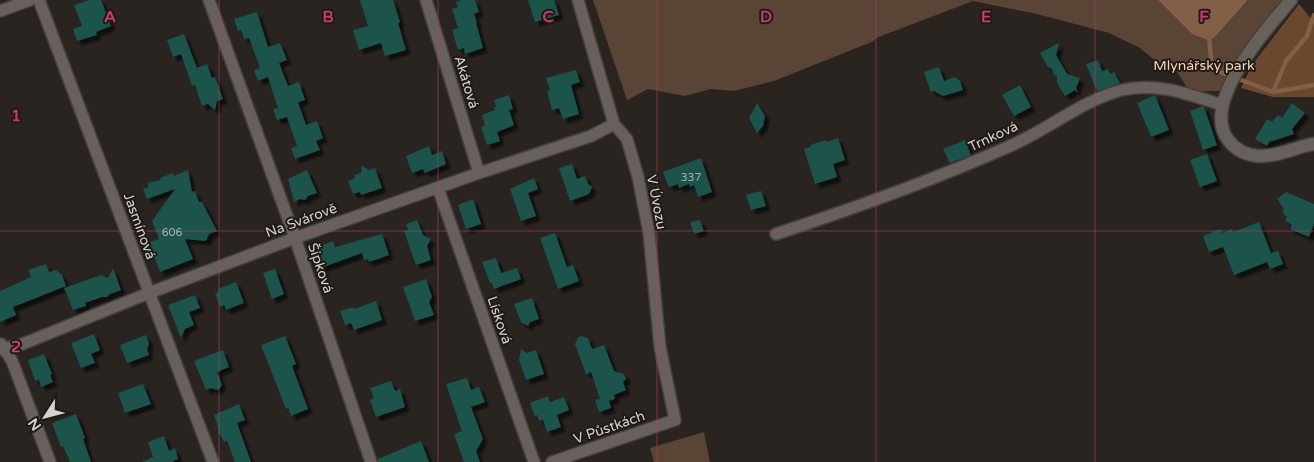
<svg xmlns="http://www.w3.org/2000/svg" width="1314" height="462" viewBox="0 0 1314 462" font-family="'Varela Round',sans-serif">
  <defs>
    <filter id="shadow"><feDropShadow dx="4.5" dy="4.5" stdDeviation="1" flood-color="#0009"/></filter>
  </defs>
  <rect width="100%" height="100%" fill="#292420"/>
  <path fill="#594435" d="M593 0H1158L1192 34 1215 37 1248 0H1285L1243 51 1220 91H1189L1171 62 1164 68 1140 48 1109 33 1037 14 973 1 876 38 874 41 774 81 734 91 710 89 685 96 648 89 627 100Z
    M704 432 710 462H654L650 448Z"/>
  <path fill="#69482f" d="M1299 4 1314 22V97H1273L1241 88 1252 65Z"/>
  <path fill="#825f46" d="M1158 0H1248L1215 37 1208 40 1192 34Z"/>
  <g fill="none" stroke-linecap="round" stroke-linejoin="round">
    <path stroke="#825f46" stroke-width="4.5" d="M1209 36 1211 59
      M1215 70 1273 92 1314 85
      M1273 92 1286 61 1307 36 1314 15"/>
  </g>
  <path fill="#1a524c" filter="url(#shadow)" d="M89 0H101L111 26 96 32 97 35 77 41 73 29 82 26 74 5Z
    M360 0H393L400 22 398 23 406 50 385 56 381 43 359 50 353 30 368 26Z
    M462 0H475L479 12 474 14 477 23H476L483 48 465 54 464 48 458 50 452 30 458 28 452 9 458 7 456 2Z
    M528 0H554L559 15 535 22Z
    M257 12 268 47 280 43 287 60 279 63 288 86 299 82 305 100 298 102 306 125 317 121 323 138 316 141 320 150 295 159 291 148 297 146 287 117 277 120 273 109 278 108 268 77 258 81 254 70 260 68 249 38 244 39 241 30 238 31 234 19Z
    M184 34 197 68 207 64 212 78 215 77 223 99 217 101 215 110 208 104 202 106 195 85 192 86 181 54 173 57 167 40Z
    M1059 43 1056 55 1067 74 1080 78 1076 88 1078 93 1075 90 1065 96 1057 83V77L1054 75 1052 69 1047 66 1040 53Z
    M1098 60 1102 71 1108 69 1110 74 1114 72 1120 83 1097 91 1086 64Z
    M939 67 944 81 954 77 960 81 963 90 943 96 934 91 931 92 924 72Z
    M576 70 580 82 571 85 579 114 563 119 559 108 552 110 547 91 550 90 546 78Z
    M1020 85 1031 107 1014 116 1002 95Z
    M509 95 513 109 509 110 514 125 497 132 500 141 487 145 481 127 485 125 482 115 495 110 494 107H496L494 100Z
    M1155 95 1169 130 1151 137 1137 103Z
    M757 103 765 116 763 126 757 133 749 118Z
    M1292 103 1305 113 1292 129 1294 134 1269 142 1267 146 1255 139 1267 119 1272 122 1278 115 1282 118Z
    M1203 106 1204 107 1217 145 1203 150 1190 111Z
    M838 138 845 160 833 164 837 177 815 184 804 149 811 147 810 145 826 140 827 142Z
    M965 140 971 155 950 163 943 149Z
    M429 146 432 155 442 151 446 164 425 173 423 169 412 173 406 156Z
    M1207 154 1217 181 1200 187 1190 160Z
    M701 158 712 192 698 197 694 185 690 187 689 184 679 188 678 184 669 187 663 172Z
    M572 164 577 179 585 176 588 184 592 187 589 194 570 201 559 168Z
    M362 165 368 170 375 168 382 188 361 195 360 192 353 194 348 181 355 178 354 175 361 173Z
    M188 170 192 192 195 191 199 202H202L217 231 209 234 206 241 185 239 193 259 160 272 149 242 159 239 152 221 175 189 147 199 143 189 149 187 147 183 161 180 160 178 173 173 174 176Z
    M307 170 317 193 308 196 305 200 300 199 294 202 288 179Z
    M534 178 538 189 528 193 536 216 521 221 510 189Z
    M761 191 766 206 751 210 746 195Z
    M1286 192 1314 204V224L1309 237 1290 229 1292 225 1285 220 1287 217 1282 212 1284 209 1277 199Z
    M473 199 481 224 466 229 458 205Z
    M417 220 423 235 431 239 427 246 431 260 416 265 404 231 408 230 406 224Z
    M700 220 704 231 694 234 690 222Z
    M1259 222 1271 253 1278 251 1283 264 1270 269 1267 262 1234 275 1223 247 1209 252 1203 236 1220 229 1222 233 1232 229 1233 232Z
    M555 233 567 267 573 265 579 281 558 289 540 238Z
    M382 234 389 255 369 262 368 259 364 260 362 253 318 269 313 255H315L313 249 333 241 335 247Z
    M496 258 501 273 517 268 521 279 494 289 492 283H490L482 262Z
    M46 264 49 272 56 270 62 275 66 286 13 307 16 315 0 322V291L31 277 28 270Z
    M113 268 121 290 110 294 107 297H102L85 303 86 306 73 310 64 288 101 275 108 278Z
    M275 269 284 294 272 299 263 273Z
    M426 279 432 297 429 302 434 315 415 321 403 287Z
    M236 282 244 303 226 310 224 305 220 307 215 293 219 292 218 289Z
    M195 295 200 308 189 312 194 325 185 329 181 338 168 305Z
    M532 298 539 319 530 322 528 326 521 322 514 304Z
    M376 301 382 320 354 330 351 323 345 325 340 311 354 307V309Z
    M94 334 100 350 91 354 95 363 81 368 71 343Z
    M146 335 149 344 147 349 149 355 127 363 120 345Z
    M285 336 296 364 292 366 308 409 291 416 288 408 286 409 261 345Z
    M582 336 588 338 592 349 604 345 614 371 624 374 626 379 623 382 626 390 614 395 615 399 609 401 611 408 599 412 595 400 600 399 591 372 586 374 575 344 578 337Z
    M521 349 527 353 536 350 544 374 526 380 519 360Z
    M223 350 229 367 217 372 222 385 218 390 210 388 206 390 194 361Z
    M44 354 52 374 50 375 53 382 41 387 39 380 35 381 28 360Z
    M467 378 471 390 479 387 485 402 471 407 483 439 476 451 480 462H464L454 434 462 431 446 384Z
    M391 381 395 391 400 389 405 407 376 417 370 400 374 398 370 388Z
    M143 384 151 404 125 413 118 393Z
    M548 396 550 402 564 397 569 410 557 415 561 427 547 432 543 420 539 421 537 415 535 416 530 403Z
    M239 404 245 420 237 423 251 462H235L227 441 224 442 220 434H218V427L214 415Z
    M76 414 85 438 83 439 91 462H70L63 446 61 447 52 423Z
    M164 436 169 451 175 448 178 459 173 461 174 462H142L153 457 148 442Z
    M421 441 429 462H378V459Z"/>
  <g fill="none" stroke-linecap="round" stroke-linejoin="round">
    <defs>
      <path id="minor" d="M39 0 213 462
        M209 0 295 238 371 462
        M426 0 479 173
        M0 11 30 0
        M438 188 534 462
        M776 234C855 208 934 180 1010 146 1047 130 1083 100 1122 90 1157 82 1189 94 1222 105
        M1 344 12 361 50 462
        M0 349 20 345 149 293 295 238 479 173 591 136 614 124
        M552 462 675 420 660 347 649 233 638 177 627 139 614 124 578 0"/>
      <path id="tertiary" d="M1291 0C1268 27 1198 104 1229 141 1236 150 1247 155 1258 156 1277 157 1296 147 1314 144"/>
    </defs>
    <use href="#minor" stroke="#45403d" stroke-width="14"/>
    <use href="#tertiary" stroke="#45403d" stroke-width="15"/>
    <use href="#minor" stroke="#67605c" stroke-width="11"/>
    <use href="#tertiary" stroke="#67605c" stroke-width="12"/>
  </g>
  <path fill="none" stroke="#c63d72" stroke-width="1" stroke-opacity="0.55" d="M219 0V462M438 0V462M657 0V462M876 0V462M1095 0V462M0 231H1314"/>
  <g text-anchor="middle" stroke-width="4" stroke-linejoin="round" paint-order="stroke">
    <g font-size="11" fill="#a7b2ae">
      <text x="691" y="181">337</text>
      <text x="172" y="236">606</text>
    </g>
    <g font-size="14" fill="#f8d3ba" stroke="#201a17">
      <text x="1204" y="70">Mlynářský park</text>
    </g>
    <g font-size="14" fill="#d6d2cf" stroke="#201a17">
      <text transform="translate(467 82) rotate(73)" y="5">Akátová</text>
      <text transform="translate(993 136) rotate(-25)" y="5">Trnková</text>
      <text transform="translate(657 202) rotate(79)" y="5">V Úvozu</text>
      <text transform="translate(301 220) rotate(-20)" y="5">Na Svárově</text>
      <text transform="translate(140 226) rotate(70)" y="5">Jasmínová</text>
      <text transform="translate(321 268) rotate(71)" y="5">Šípková</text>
      <text transform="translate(500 320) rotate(71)" y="5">Lísková</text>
      <text transform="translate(609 427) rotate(-19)" y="5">V Půstkách</text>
    </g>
  </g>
  <g font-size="16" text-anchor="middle" font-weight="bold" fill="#c63d72" stroke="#201a17" stroke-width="4" stroke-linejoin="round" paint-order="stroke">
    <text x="110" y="22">A</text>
    <text x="328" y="22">B</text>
    <text x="548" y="22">C</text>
    <text x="766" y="22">D</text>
    <text x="986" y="22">E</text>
    <text x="1204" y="22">F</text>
    <text x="16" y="121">1</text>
    <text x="16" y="352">2</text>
  </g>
  <g transform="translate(45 417) rotate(234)" stroke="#201a17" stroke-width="4" paint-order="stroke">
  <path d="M0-4L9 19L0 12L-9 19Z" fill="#d6d2cf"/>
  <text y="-8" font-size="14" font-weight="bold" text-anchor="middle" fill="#d6d2cf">N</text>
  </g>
</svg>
